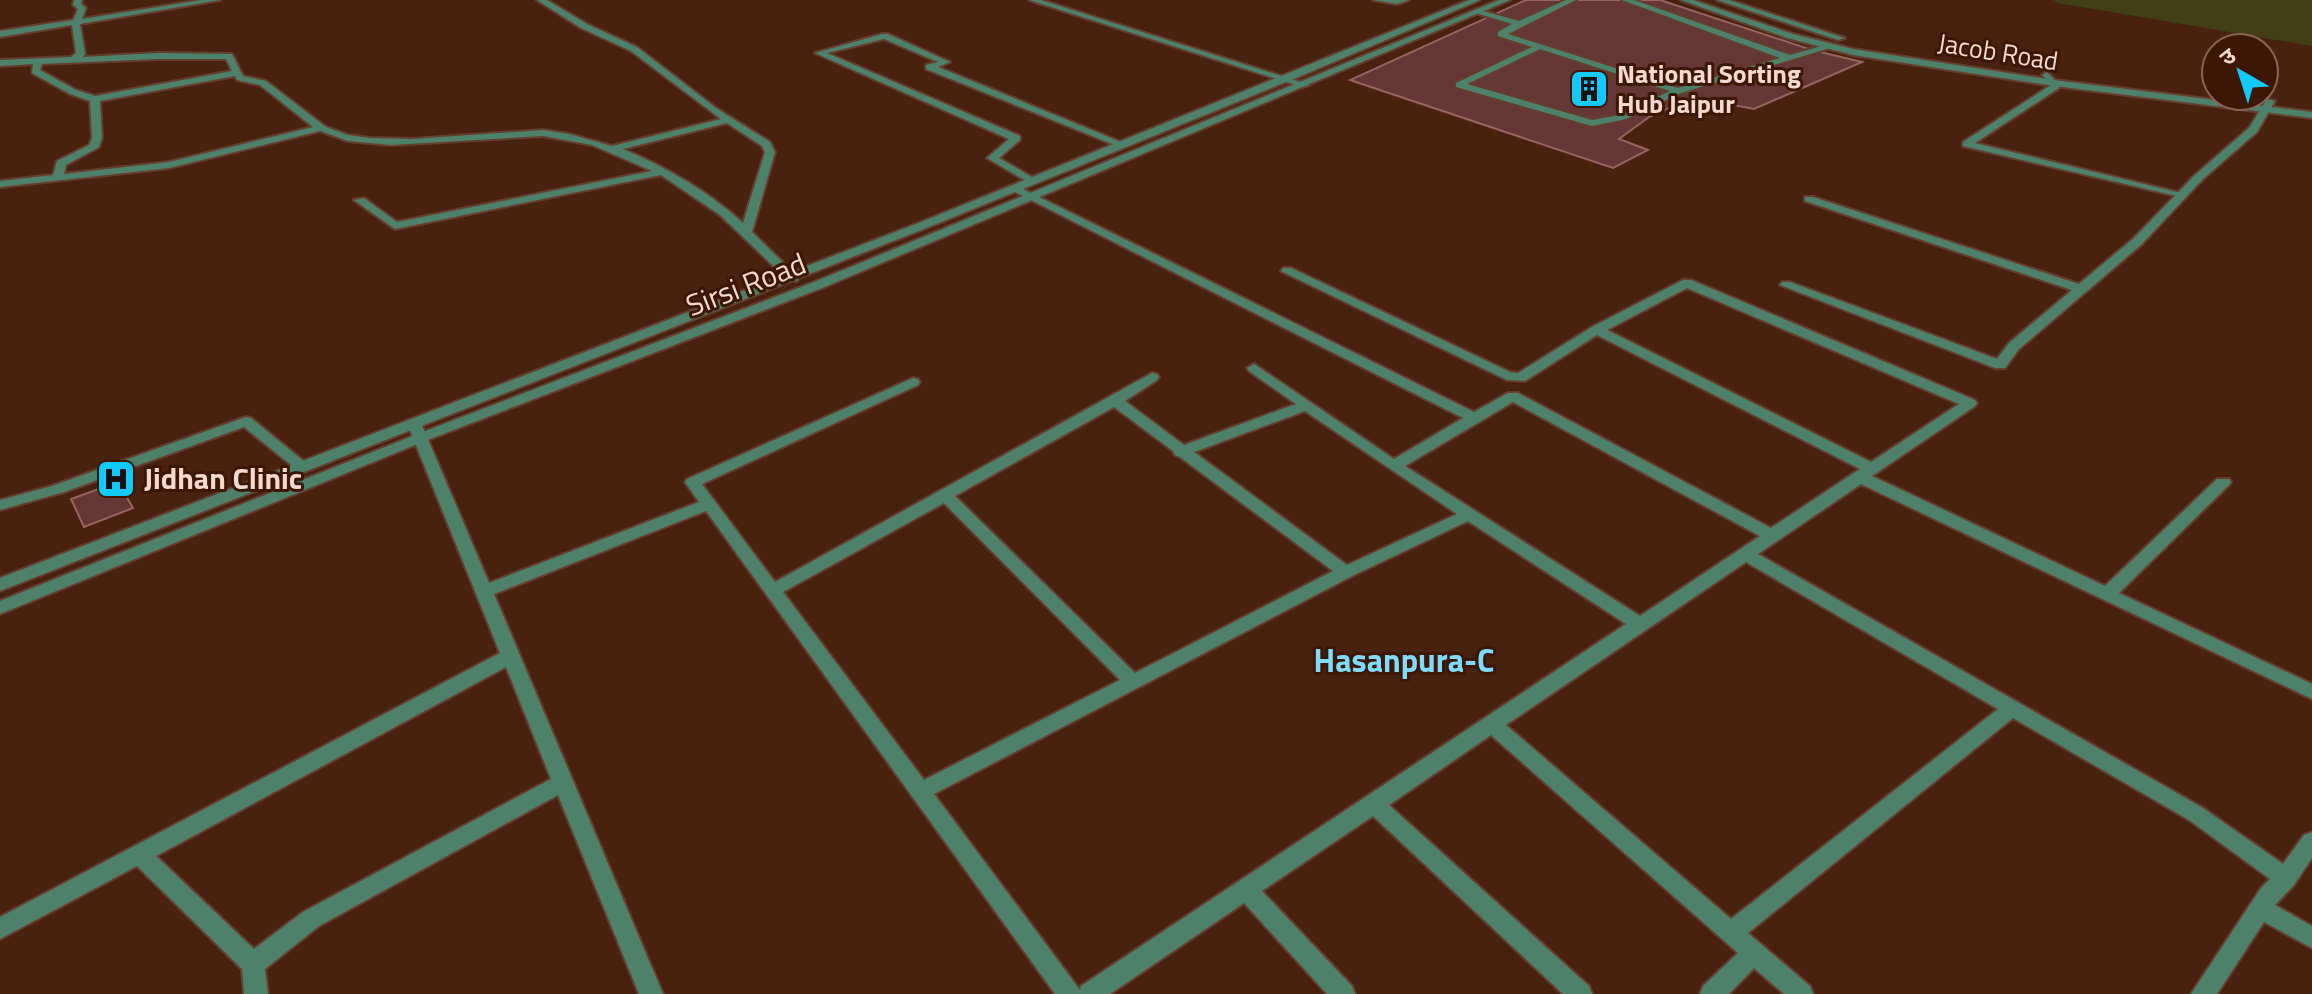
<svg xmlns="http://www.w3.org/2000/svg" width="2312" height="994" viewBox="0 0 2312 994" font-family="'Titillium Web','Noto Sans Devanagari',sans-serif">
  <rect width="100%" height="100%" fill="#49210f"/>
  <path fill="#423e17" d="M2053 0H2312V46L2058 3Z"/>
  <path fill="#643634" stroke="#976461" stroke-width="2" d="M1526 0H1660L1812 50 1862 62 1754 109 1693 97 1649 117 1619 139 1648 150 1613 168 1350 80Z
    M118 482 133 508 84 527 71 499Z"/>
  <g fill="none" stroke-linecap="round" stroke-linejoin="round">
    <defs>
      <path id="service" d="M1373 0H1409L1397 4Z
        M1566 0H1576L1508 34 1678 88 1780 58 1622 0H1634L1790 55 1829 44 1833 47 1681 93 1626 119 1592 126 1456 87V83L1532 47 1498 36V32L1512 24 1476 13V9L1519 21ZM1540 49 1670 91 1620 115 1592 120 1467 84Z
        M2047 72 2059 84V88L1975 143 2185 194V198L1963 146V142L2051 85 2042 75Z"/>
      <path id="minor" d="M74 0H82L81 4 86 8 82 19 201 0H220L80 24 85 54 83 57 158 53 232 54 243 76 266 81 326 127 348 135 370 138 412 139 543 130 569 134 612 146 721 119 631 51 581 28 537 0H547L587 24 637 47 716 108 770 142 775 152 752 232 799 278 797 281H789L720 215 661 175 395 229 354 200 364 198 397 222 652 171 592 145 543 136 391 145 348 141 320 131 169 168 0 187V181L53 175 57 161 89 145 92 138 90 101 70 94 32 73 33 64 0 66V60L71 57 76 53 72 25 0 37V31L73 20 78 9 73 5ZM158 59H226L232 71 95 96 76 90 40 70 42 64ZM235 76 237 80 260 85 313 127 169 162 64 174 66 165 99 147 102 138 100 101ZM727 123 762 146 765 152 743 223C708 191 666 167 623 149Z
        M1029 0H1041L1310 85 1302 87Z
        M882 34H888L950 62 938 67 1126 144 1117 146 926 69V65L938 62 884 39 827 53 1020 136V140L999 158 1037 180 1028 182 987 158 1009 139 815 53Z
        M2267 99 2275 101 2257 132 2203 179 2142 244 2019 349 2005 368H1995L1780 285 1782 282H1790L1997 359 2009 343 2072 290 1805 201V197H1813L2079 284 2134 238 2195 175 2249 128Z
        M1017 186 1474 412 1508 393H1518L1771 528 1860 469 1597 335 1525 381 1507 380 1281 271 1283 268H1291L1510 372 1518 373 1592 327 1683 280H1691L1975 400 1977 403 1975 406 1872 476 2105 586 2217 479H2229L2231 482 2229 485 2119 593 2312 684V699L1861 484 1758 554 2203 808 2283 864 2304 835 2312 832V858L2294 885 2275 905 2312 926V948L2264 922 2217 994H2191L2261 888 2270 879 2189 820 2013 718 1748 933 1810 986 1813 994H1784L1754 968 1729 994H1700L1703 986 1738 953 1491 735 1389 805 1589 986 1592 994H1563L1373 816 1262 891 1352 986 1355 994H1327L1244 903 1110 994H1055L706 511 494 594 663 994H639L558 795 319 926 265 969 268 994H244L242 969 137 866 0 939V917L500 653 407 423 409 420 414 419 421 423 489 583 699 502 685 482 687 479 913 378 918 379 920 382 918 385 702 484 775 582 1152 373 1157 374 1159 377 1157 380 1125 401 1184 445 1296 404 1249 371 1247 368 1254 364 1394 459 1463 418 1013 191 1012 189ZM1687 288 1959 404 1871 462 1607 330ZM1513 402 1760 536 1640 616 1405 466ZM1114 407 1173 451 1175 455 1180 457 1333 571 1135 673 955 496ZM1305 411 1457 514 1347 565 1194 452ZM944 503 1120 680 924 780 783 592ZM1468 521 1626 624 1081 986 1080 990 934 794 1352 576ZM1746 562 1998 709 1731 919 1506 725ZM506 667 551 779 303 912 254 949 156 856Z
        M246 417 251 418 306 463 309 466 306 469H296L244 427 64 492 0 510V500L52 486Z"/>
      <path id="tertiary" d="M1469 0H1480L1296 78 929 227 0 591V578L921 222Z
        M1499 0H1510L822 288 425 441 0 614V601L415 435 814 282Z
        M1681 0H1693L1793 34 1853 49 2054 80 2312 112V118L2054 86 1853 55 1787 38Z
        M1717 0H1729L1845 38 1838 40Z"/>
    </defs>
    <use href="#service" stroke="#643e2e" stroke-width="4"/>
    <use href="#minor" stroke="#643e2e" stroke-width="4"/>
    <use href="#tertiary" stroke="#643e2e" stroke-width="4"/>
    <use href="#service" fill="#4e816a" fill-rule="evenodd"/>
    <use href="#minor" fill="#4e816a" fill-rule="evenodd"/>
    <use href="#tertiary" fill="#4e816a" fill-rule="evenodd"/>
  </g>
  <defs>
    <symbol id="building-square" viewBox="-11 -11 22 22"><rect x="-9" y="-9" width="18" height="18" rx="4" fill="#11cafb" stroke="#3d1705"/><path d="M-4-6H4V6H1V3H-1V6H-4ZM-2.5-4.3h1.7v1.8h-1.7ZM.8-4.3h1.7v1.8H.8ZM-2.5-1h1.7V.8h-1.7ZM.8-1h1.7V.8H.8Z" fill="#111"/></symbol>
    <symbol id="hospital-square" viewBox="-11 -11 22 22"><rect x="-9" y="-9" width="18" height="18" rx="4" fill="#11cafb" stroke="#3d1705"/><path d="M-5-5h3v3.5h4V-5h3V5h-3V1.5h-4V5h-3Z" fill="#111"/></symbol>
  </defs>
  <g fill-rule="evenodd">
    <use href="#building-square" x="1567" y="67" width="44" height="44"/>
    <use href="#hospital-square" x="94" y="457" width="44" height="44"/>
  </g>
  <g text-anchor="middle" stroke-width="6" stroke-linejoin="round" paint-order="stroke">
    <g font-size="26" fill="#f4d9ce" stroke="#3d1705">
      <text transform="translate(1998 52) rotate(9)" y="9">Jacob Road</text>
    </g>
    <g font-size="26" font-weight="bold" fill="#f4d9ce" stroke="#3d1705" text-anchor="start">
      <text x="1617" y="83">National Sorting<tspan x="1617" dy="30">Hub Jaipur</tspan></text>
    </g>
    <g font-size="30" fill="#f4d9ce" stroke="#3d1705">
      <text transform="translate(746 285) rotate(-21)" y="10">Sirsi Road</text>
    </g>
    <g font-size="30" font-weight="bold" fill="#f4d9ce" stroke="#3d1705" text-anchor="start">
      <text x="144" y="489">Jidhan Clinic</text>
    </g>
    <g font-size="32" font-weight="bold" fill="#7edbfc" stroke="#3d1705">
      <text x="1404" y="672">Hasanpura-C</text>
    </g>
  </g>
  <g transform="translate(2240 72) rotate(321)"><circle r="38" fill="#3d1705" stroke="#866555" stroke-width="2"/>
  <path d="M0-6L14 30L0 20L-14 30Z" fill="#11cafb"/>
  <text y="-12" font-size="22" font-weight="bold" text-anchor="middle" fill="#f4d9ce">उ</text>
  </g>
</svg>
